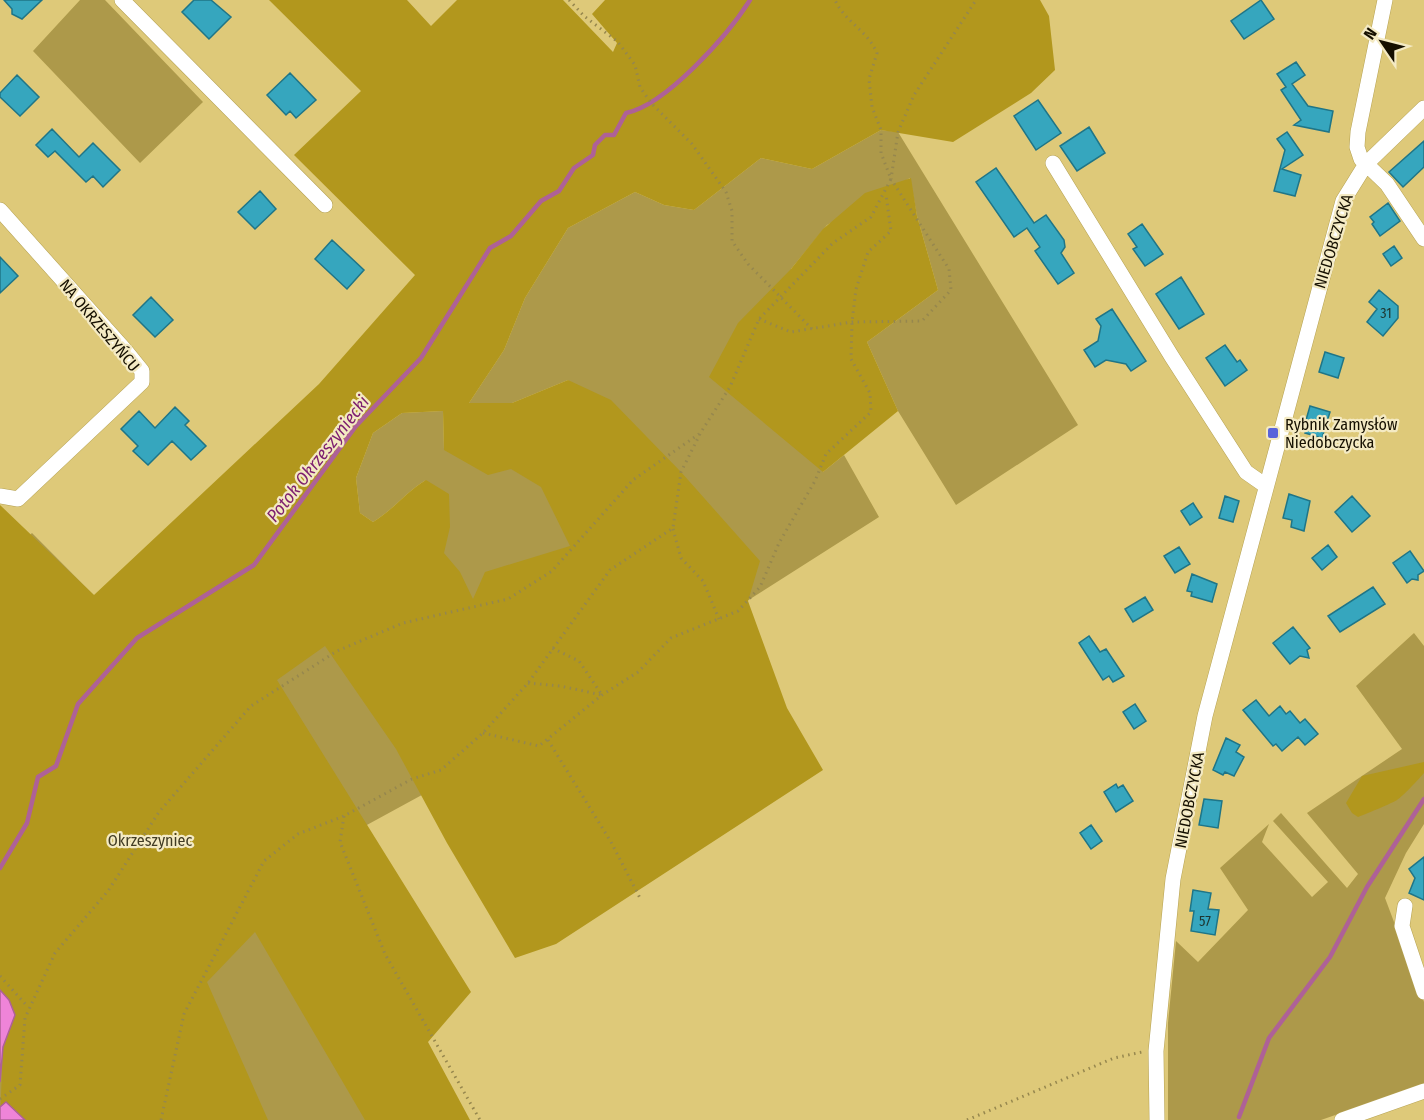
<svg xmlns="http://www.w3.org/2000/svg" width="1424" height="1120" viewBox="0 0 1424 1120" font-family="'Fira Sans Condensed',sans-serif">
  <rect width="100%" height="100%" fill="#dec979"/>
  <path fill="#ad994a" d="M80 0H105L203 102 140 163 33 51Z
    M881 130 898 132 1078 425 956 505 898 411 867 342 938 290 917 216 910 178 827 225 791 269 823 472 844 455 879 517 747 601 568 380 512 403H469L504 350 525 298 568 228 635 192 664 205 694 210 761 158 812 169Z
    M443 411 444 450 522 413 617 527 464 772 365 826 401 1120H0V563L32 533 193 695 426 480C406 492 393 510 373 522L360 513 356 478 373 433 402 413Z
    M1414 633 1424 646V824L1406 853 1385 898 1424 1002V1084L1321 1120H1168V1023L1176 941 1198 962 1248 910 1220 868 1269 824 1262 842 1312 897 1328 882 1273 821 1281 813 1347 888 1358 874 1307 813 1402 749 1356 686Z"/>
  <path fill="#b2971d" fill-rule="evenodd" d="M269 0H407L431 26 457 0H563L613 52 617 43 592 14 605 0H1040L1049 16 1055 70 1031 93 953 142 881 130 812 169 761 158 694 210 664 205 635 192 568 228 525 298 504 350 469 403H512L568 380 611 400 681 472 760 561 748 601 787 708 823 770 556 944 515 958 447 843 396 749 325 646 277 680 471 992 428 1042 470 1120H365L255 932 207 982 268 1120H0L3 1047 15 1015 9 1000 0 990V505L94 595 319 384 415 275 294 155 361 91ZM443 411 444 450 488 475 511 469 541 487 570 546 485 572 473 599 460 572 444 553 450 527 449 494 426 480C406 492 393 510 373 522L360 513 356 478 373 433 402 413Z
    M911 178 917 216 938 290 867 342 898 411 823 472 709 377 738 323 791 269 823 229 865 193Z
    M1424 762V773C1420 778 1402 797 1397 800 1395 802 1361 816 1358 817L1352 813 1346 803 1362 776Z"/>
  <path fill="#ef84d8" stroke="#ae6197" stroke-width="1.5" d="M0 990 9 1000 15 1015 3 1047 0 1082Z
    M6 1102 25 1120H0V1107Z"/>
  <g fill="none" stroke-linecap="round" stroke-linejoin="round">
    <path stroke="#ae6197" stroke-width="4.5" d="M0 868 27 823 38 777 56 766 78 704 137 638 254 565 356 426 421 358 490 248 511 236 541 201 559 191 574 168 593 155 595 145 605 135H614L626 113C666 105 728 35 750 0
      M1239 1117 1269 1038 1330 957 1367 887 1424 799"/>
  </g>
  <path fill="#36a6be" stroke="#1f7587" stroke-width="1.5" d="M4 0H42L22 19 12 14V9Z
    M194 0H211L231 17 209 39 182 12Z
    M1261 0 1274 19 1244 39 1231 21Z
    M1296 62 1305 75 1292 84 1308 106 1333 111 1329 132 1294 125 1301 120 1281 90 1286 87 1277 74Z
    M290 73 316 100 296 118 290 111 286 115 267 95Z
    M17 75 39 97 20 116 0 97V93Z
    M1038 100 1061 133 1036 150 1014 116Z
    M1089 127 1105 153 1077 171 1060 146Z
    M52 129 79 157 93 143 120 170 103 187 93 176 86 182 55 151 48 157 36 145Z
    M1287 132 1303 155 1282 169 1301 175 1295 196 1274 191 1285 150 1277 139Z
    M1424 141V167L1403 187 1389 172Z
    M996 168 1034 223 1046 215 1064 240 1065 247 1061 253 1074 273 1058 284 1035 251 1040 247 1027 228 1014 237 976 182Z
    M260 191 276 209 255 229 238 212Z
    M1388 203 1400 221 1380 236 1372 224 1374 222 1370 217Z
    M1142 224 1163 254 1145 266 1133 249 1137 247 1128 234Z
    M332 240 364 270 347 289 315 259Z
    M1394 246 1402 258 1391 266 1383 254Z
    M0 257 18 276 0 293Z
    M1181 277 1204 314 1179 329 1156 294Z
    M1379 290 1398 306V318L1383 336 1367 322 1377 309 1369 302Z
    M151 297 173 320 155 337 133 315Z
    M1112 309 1146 361 1131 371 1126 364 1106 360 1095 367 1084 350 1098 341 1101 326 1096 319Z
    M1225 345 1237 362 1240 360 1247 370 1225 386 1206 358Z
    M1325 352 1344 358 1338 378 1319 372Z
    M1310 406 1330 412 1322 438 1305 433 1307 428 1304 427Z
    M175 407 189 421 185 425 206 446 191 460 172 441 148 465 133 451 138 446 121 429 139 411 155 428Z
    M1289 494 1310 501 1304 531 1291 527 1292 520 1283 518Z
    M1225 496 1239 501 1233 522 1219 518Z
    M1352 496 1370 516 1352 532 1335 512Z
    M1193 503 1202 517 1190 525 1181 511Z
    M1328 545 1337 557 1322 570 1312 558Z
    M1179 547 1190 564 1175 573 1164 556Z
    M1410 551 1424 571 1418 575V580L1412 579 1407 583 1393 563Z
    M1192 574 1217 584 1212 602 1191 596 1192 592 1187 591Z
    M1373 587 1385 604 1340 632 1328 616Z
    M1145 597 1153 610 1133 622 1125 609Z
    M1293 627 1310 648 1307 650 1309 658 1300 656 1290 664 1273 643Z
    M1089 636 1100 652 1106 649 1124 676 1113 682 1109 676 1103 680 1079 643Z
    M1256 700 1269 716 1280 706 1286 714 1290 711 1300 723 1305 719 1318 734 1305 745 1298 737 1282 751 1276 744 1273 746 1243 710Z
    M1135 704 1146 721 1134 729 1123 712Z
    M1226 738 1240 745 1236 752 1244 757 1234 776 1225 772 1223 775 1213 770Z
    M1116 784 1118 788 1123 785 1133 801 1116 812 1104 792Z
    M1204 799 1222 801 1218 828 1199 825Z
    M1091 825 1102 841 1091 849 1080 833Z
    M1424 857V900L1409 893 1415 878 1409 869Z
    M1193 890 1211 893 1208 909 1219 910 1215 935 1191 931 1194 911H1190Z"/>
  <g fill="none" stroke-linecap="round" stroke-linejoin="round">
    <defs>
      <path id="minor" d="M122 0 325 205
        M1385 0 1358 132 1357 147 1361 159 1387 184 1424 239
        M1053 163 1172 357 1246 472 1266 486
        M0 210 125 350 142 371V382L18 499 0 496
        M1405 906 1402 926 1424 992
        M1157 1120 1156 1051 1173 879 1205 716 1343 201 1366 164 1424 108
        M1342 1120 1424 1091"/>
    </defs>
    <use href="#minor" stroke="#b5a151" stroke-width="16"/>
    <path stroke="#96874e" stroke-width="3" stroke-dasharray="1.5 4.5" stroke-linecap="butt" d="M569 0 584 16 618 42 635 65 640 87 651 103 692 144 726 192 732 211V241L748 264 812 329
      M759 319 791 332 852 322 922 321 951 290 949 269 891 179 898 132 914 95 976 0
      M673 529 681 558 703 581 719 619
      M528 683 560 686 602 695 579 661 552 648
      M483 733 539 746 602 695 638 672 671 638 738 611 760 587 779 543 815 481 826 454 871 412 870 393 851 359 852 322 856 289 868 252 891 231 886 195
      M548 740 611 842 640 898
      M344 816 340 842 385 954 480 1120
      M0 976 28 1007
      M0 1099 20 1085 25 1018 55 953 108 891 159 812 251 706 337 651 403 623 508 599 552 571 633 480 699 434
      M161 1120 184 1014 264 861 298 834 344 816 412 779 441 770 483 733 528 683 610 570 673 528 681 472 701 432 730 387 759 319 833 243 871 217 891 179 881 153V130L872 107 869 79 877 53C868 31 845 22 835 0
      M967 1120 1114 1058 1142 1052"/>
    <use href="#minor" stroke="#fff" stroke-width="15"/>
  </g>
  <rect fill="#5963da" stroke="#f4eac3" stroke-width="2" x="1267" y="427" width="12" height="12" rx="3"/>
  <g text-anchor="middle" stroke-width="4.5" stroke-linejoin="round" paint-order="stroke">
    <g font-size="14" fill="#1d3530">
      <text x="1386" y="318">31</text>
      <text x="1205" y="926">57</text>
    </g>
    <g font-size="16" fill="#150f00" stroke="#f4eac3">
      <text transform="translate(1333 241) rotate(-73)" y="6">NIEDOBCZYCKA</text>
      <text transform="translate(100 325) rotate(50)" y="6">NA OKRZESZYŃCU</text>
      <text transform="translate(1189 800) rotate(-79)" y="6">NIEDOBCZYCKA</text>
    </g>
    <g font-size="16" fill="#150f00" stroke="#f4eac3" text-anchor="start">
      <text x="1285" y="430">Rybnik Zamysłów<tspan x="1285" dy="18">Niedobczycka</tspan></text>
    </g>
    <g font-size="16" fill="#413b23" stroke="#f4eac3">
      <text x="150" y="846">Okrzeszyniec</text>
    </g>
    <g font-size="18" font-style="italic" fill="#7e206f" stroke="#f4eac3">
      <text transform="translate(318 459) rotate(-52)" y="6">Potok Okrzeszyniecki</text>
    </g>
  </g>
  <g transform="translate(1382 42) rotate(305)" stroke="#f4eac3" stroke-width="4.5" paint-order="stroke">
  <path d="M0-4.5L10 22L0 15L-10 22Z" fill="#150f00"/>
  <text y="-9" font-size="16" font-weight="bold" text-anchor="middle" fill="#150f00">N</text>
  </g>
</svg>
